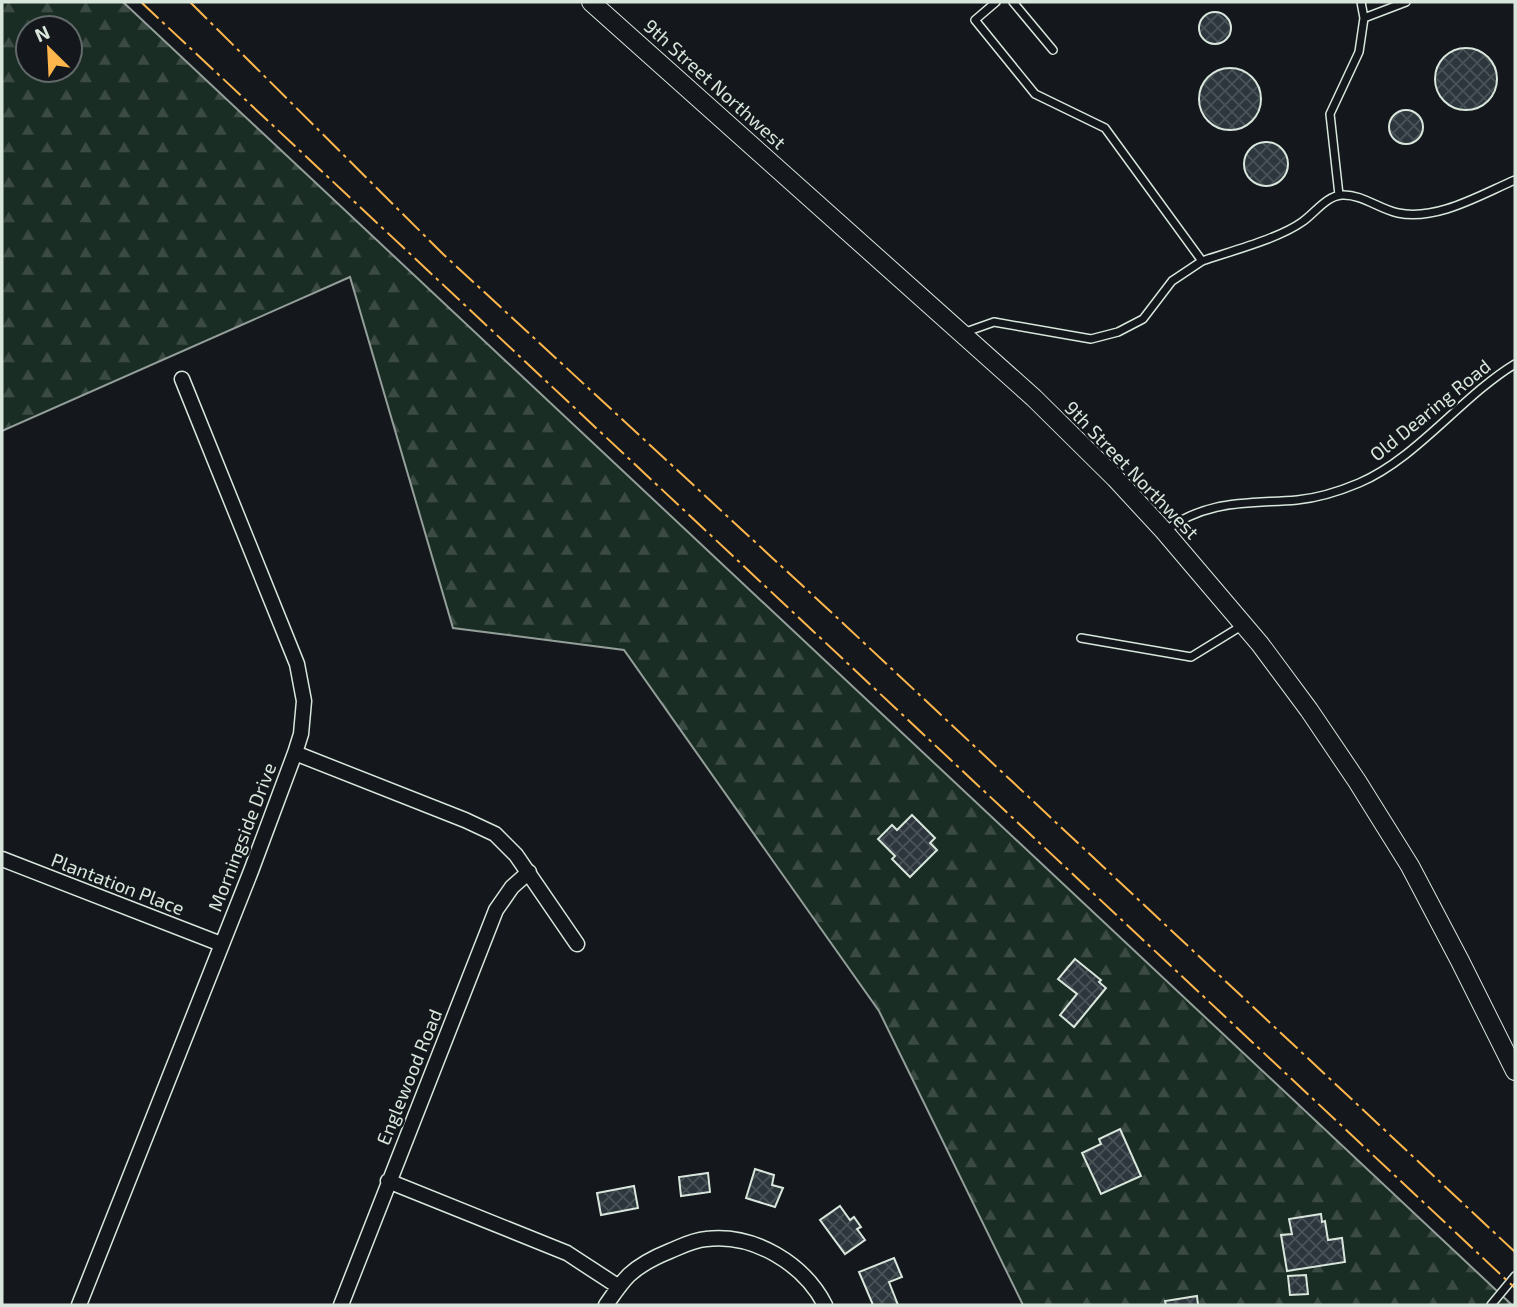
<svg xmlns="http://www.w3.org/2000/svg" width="1517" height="1307" viewBox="0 0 1517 1307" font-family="'Exo 2',sans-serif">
  <defs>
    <pattern id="forest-firs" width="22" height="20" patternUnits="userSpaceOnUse" patternTransform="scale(1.75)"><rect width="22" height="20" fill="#1a2d24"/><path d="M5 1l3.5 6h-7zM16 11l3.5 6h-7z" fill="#3b4b43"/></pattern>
    <pattern id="building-cross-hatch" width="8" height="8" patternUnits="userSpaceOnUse" patternTransform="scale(1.75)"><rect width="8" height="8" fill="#2c363c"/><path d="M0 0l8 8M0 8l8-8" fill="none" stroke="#4a5358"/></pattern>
  </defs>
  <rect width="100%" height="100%" fill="#14181c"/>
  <path fill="url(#forest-firs)" stroke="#939e99" stroke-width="2" fill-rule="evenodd" d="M2 2H123L1512 1305H1023L879 1011 624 650 453 628 350 277 2 431ZM28 28H70V70H28Z"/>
  <path fill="url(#building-cross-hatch)" stroke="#d8e6dc" stroke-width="2" d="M1199 28a16 16 0 1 1 32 0a16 16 0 1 1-32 0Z
    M1435 79a31 31 0 1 1 62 0a31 31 0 1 1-62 0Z
    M1199 99a31 31 0 1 1 62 0a31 31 0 1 1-62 0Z
    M1389 127a17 17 0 1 1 34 0a17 17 0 1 1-34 0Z
    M1244 164a22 22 0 1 1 44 0a22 22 0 1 1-44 0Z
    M912 815 935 838 930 843 937 850 910 877 892 859 895 856 878 839 892 825 897 830Z
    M1075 959 1101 980 1099 982 1106 988 1074 1027 1060 1015 1077 994 1058 979Z
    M1120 1129 1141 1176 1101 1194 1082 1153 1101 1144 1099 1139Z
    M755 1169 774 1175 772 1185 783 1188 775 1207 746 1198Z
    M708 1173 710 1192 681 1196 679 1177Z
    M634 1186 638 1208 601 1215 597 1193Z
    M840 1206 850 1220 854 1217 861 1227 857 1229 865 1240 845 1254 820 1220Z
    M1321 1214 1322 1222 1325 1221 1328 1240 1342 1238 1345 1262 1287 1271 1281 1235 1292 1234 1289 1219Z
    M894 1258 902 1277 889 1282 898 1305H873L859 1272Z
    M1306 1275 1308 1294 1290 1295 1288 1276Z
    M1197 1296 1198 1305H1166L1165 1301Z"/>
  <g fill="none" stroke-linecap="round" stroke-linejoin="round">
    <defs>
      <path id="service" d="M996 2 975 20 1035 94 1105 128 1202 261C1231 251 1278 239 1302 222 1315 213 1326 196 1342 195 1362 194 1379 209 1398 213 1437 221 1480 195 1515 180
        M1013 2 1053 50
        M1364 18 1406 2
        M1339 195 1330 114 1359 52 1364 18 1361 2
        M963 333 994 322 1091 339 1118 332 1143 319 1172 281 1202 261
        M1165 531C1207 499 1248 504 1297 500 1318 498 1340 491 1359 483 1416 459 1462 396 1515 364
        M1081 638 1191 657 1243 625
        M1491 1305 1515 1276"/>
      <path id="minor" d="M295 753 465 820 495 834 516 855 577 944
        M2 859 221 944
        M388 1181 567 1253 619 1287
        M79 1305 251 871 295 753 301 734 304 701 297 664 182 379
        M341 1305 496 910 512 887 529 872
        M606 1305C613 1295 620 1284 629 1275 641 1264 655 1257 670 1251 682 1246 693 1240 706 1239 754 1233 804 1264 825 1305"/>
      <path id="tertiary" d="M591 2 1034 398 1115 478 1164 531 1260 644 1309 710 1357 781 1410 866 1460 961 1515 1071"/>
    </defs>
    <use href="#service" stroke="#d8e6dc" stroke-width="10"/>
    <use href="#minor" stroke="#d8e6dc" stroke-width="17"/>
    <use href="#tertiary" stroke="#d8e6dc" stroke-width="20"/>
    <use href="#service" stroke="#14181c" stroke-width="7"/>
    <use href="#minor" stroke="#14181c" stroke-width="14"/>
    <use href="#tertiary" stroke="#14181c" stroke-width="18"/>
    <path stroke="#ffb74d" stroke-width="2" stroke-dasharray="24 5 3.5 5" stroke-linecap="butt" d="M141 2 1515 1288
      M190 2 443 254 831 612 1515 1252"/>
  </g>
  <g text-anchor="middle" stroke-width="5" stroke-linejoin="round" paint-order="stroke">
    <g font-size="19" fill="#d8e6dc" stroke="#14181c">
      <text transform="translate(715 84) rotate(42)" y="7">9th Street Northwest</text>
      <text transform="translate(1430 410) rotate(-39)" y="7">Old Dearing Road</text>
      <text transform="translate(1132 470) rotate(46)" y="7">9th Street Northwest</text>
      <text transform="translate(242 837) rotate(-69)" y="7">Morningside Drive</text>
      <text transform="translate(118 884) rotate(21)" y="7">Plantation Place</text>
      <text transform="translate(409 1077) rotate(-68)" y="7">Englewood Road</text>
    </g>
  </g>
  <rect width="1517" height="1307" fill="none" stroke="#d8e6dc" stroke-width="7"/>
  <g transform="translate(49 49) rotate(336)"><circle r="33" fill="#14181c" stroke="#626a69" stroke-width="2"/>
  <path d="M0-5L12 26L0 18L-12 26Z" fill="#ffb74d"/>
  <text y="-10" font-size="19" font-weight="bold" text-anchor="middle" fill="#d8e6dc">N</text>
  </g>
</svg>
